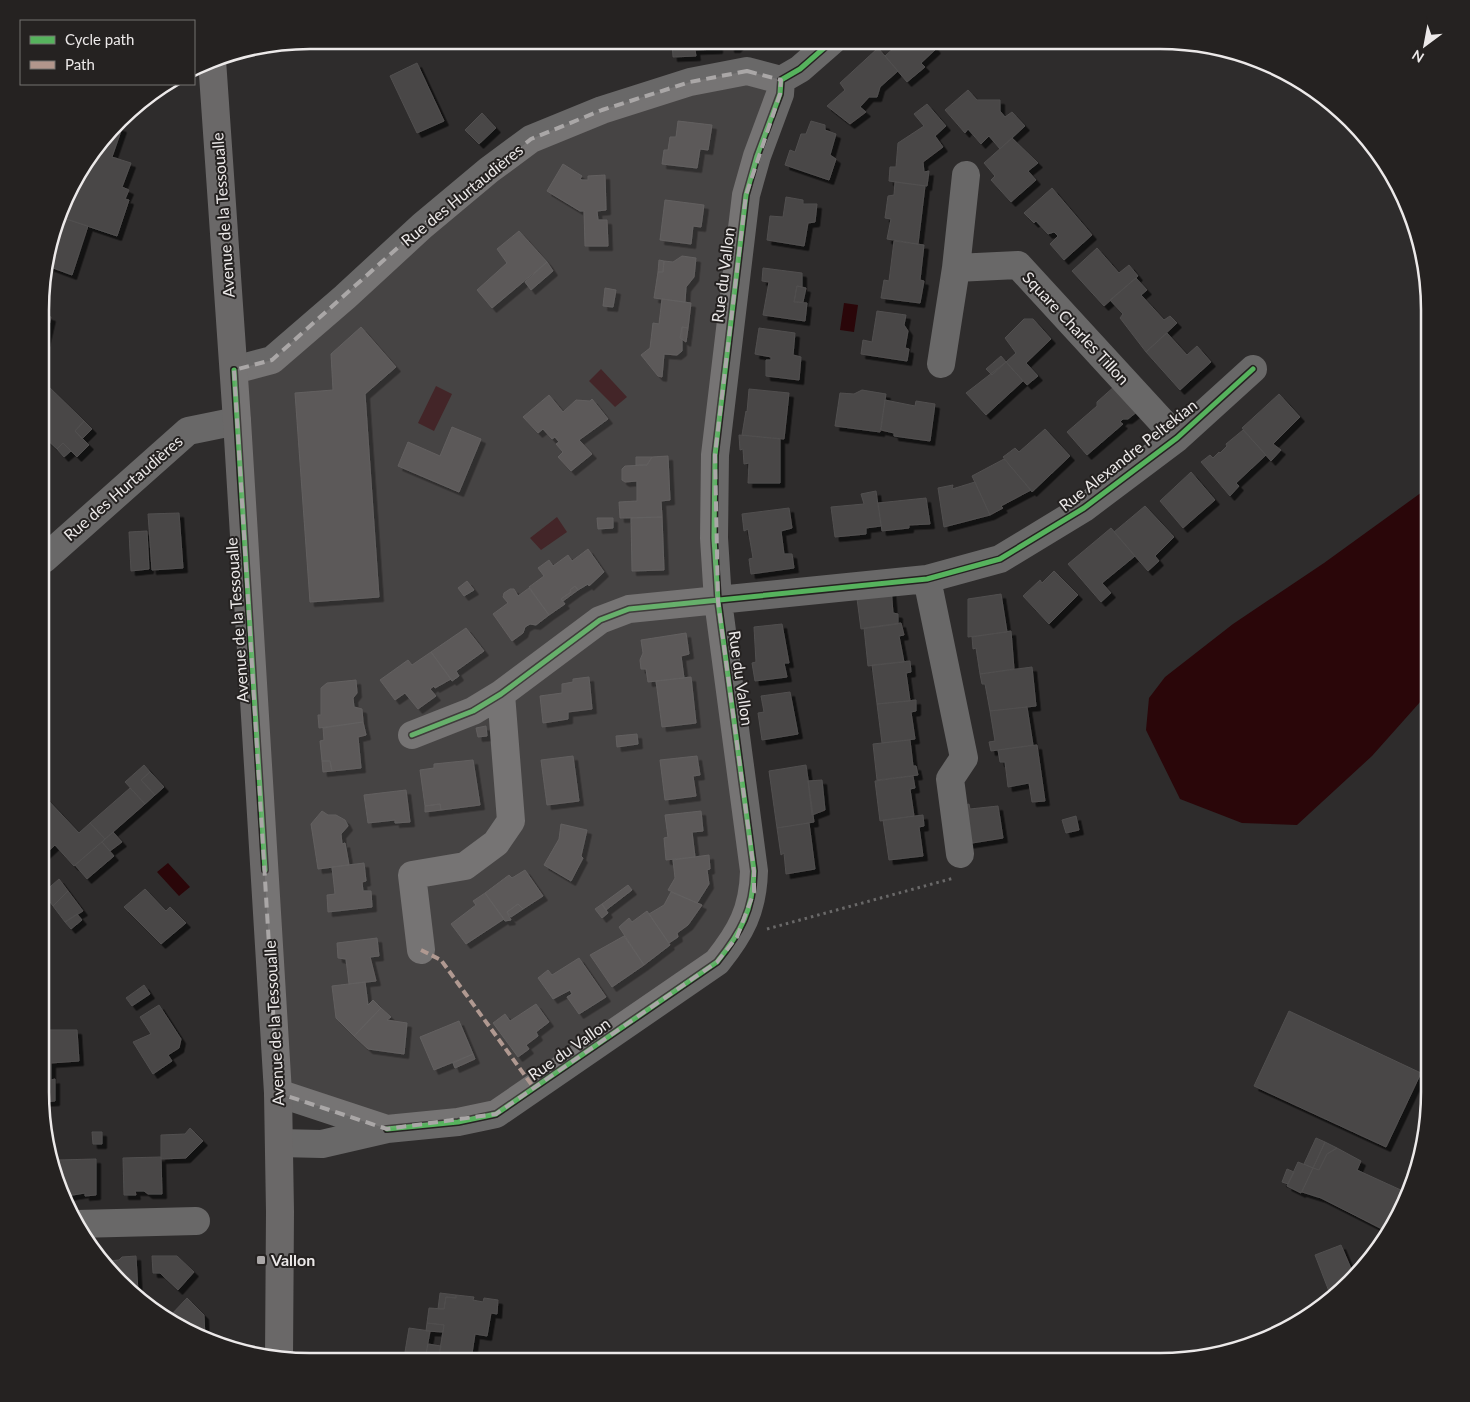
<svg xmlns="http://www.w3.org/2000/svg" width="1470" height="1402" viewBox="0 0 1470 1402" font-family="Lato,sans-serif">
  <defs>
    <filter id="shadow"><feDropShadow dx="4.5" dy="4.5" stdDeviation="0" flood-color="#0009"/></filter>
  </defs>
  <rect width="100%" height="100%" fill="#2e2c2c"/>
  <path fill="#2a0609" d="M844 303 858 305 854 332 840 330Z
    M601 369 627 397 615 407 589 381Z
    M436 386 452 394 434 431 418 423Z
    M1429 487V692L1372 756 1297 825 1242 823 1180 799 1146 730 1149 698 1165 677 1233 624 1324 563Z
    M557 517 567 532 541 550 530 538Z
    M168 863 190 887 179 896 157 872Z"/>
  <path fill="#494747" stroke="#514f4f" filter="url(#shadow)" d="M672 41H742L736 48H730V45H718V49L695 50 696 56 673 57Z
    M902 42H937L933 45 936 49 921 63 925 67 907 82 885 56 897 45 899 47 903 43Z
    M878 48 898 71 880 87 877 97H869L860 107 866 112 850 124 827 106 845 90 840 83Z
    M417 63 444 121 417 133 390 76Z
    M968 90 977 100H1000V111L1005 117 1012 112 1025 126 1000 149 989 136 981 144 968 129 965 133 945 110Z
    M927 104 946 126 935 136 943 147 923 162 924 172 929 171 927 186 889 181 890 167H896L898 143 924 126 914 114Z
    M482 113 496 128 479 144 465 130Z
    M678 121 712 125 708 150 700 149 697 168 662 164 664 150H668L670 137H676Z
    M811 121 825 125V130L836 134 830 155 836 159 829 180 785 165 790 150 795 152 801 134H806Z
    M116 126 122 128 112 157 131 163 122 187 129 190 125 199 129 200 117 236 60 217 76 175Z
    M1012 138 1038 163 1028 171 1036 180 1011 202 991 180 995 176 984 163Z
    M563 164 582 176 580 179 582 180H588V176L605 175 606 210 597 211 598 220H607L608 246H585L584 211H580L547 191Z
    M895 182 925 186 918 244 887 239 891 219 885 218 888 196 894 195Z
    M1052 188 1092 235 1064 260 1050 244 1058 236 1054 232 1048 234 1036 221 1034 223 1024 213Z
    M786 197 803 200V204H817L815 222 808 223 804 246 767 240 770 216 783 217Z
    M665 200 704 205 701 227 693 226 691 244 660 240Z
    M60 217 88 226 72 275 45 265V257Z
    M519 231 547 262 492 308 477 290 507 263 497 249Z
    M894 241 924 245 920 280 924 281 920 303 881 298 884 280 889 281Z
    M1097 248 1119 273 1129 265 1138 276 1104 306 1072 271Z
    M682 256 696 258 694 277 686 287 685 302 654 298 658 272H663L664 261 673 262Z
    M659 260 664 261 663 272H658Z
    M547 262 553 271 531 290 525 282Z
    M763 268 802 273V287L797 286 794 302 807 303 805 321 763 315 769 282 762 281Z
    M1136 278 1147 290 1141 295 1164 320 1170 316 1177 323 1146 352 1120 318 1123 314 1110 300Z
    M797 286 806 288 803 302H794Z
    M605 288 616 290 613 307 603 306Z
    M662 299 691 303 688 328 682 327V351L677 355 664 354 662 377 658 376 641 355 650 348 653 323 659 324Z
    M877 311 906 315 904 325 908 331 905 348 909 349 907 361 861 354 863 340 872 342Z
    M45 315 51 317 45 342Z
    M1024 319H1033L1051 339 1026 363 1038 376 1027 385 1006 362 1016 353 1005 338Z
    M361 327 396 367 365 394 379 597 310 602 295 393 333 390 331 354Z
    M682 327 688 328 686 342 680 338Z
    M759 328 795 333 793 355 801 357 799 380 766 376V360H771V357L755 354Z
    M1167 333 1187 355 1197 346 1211 362 1180 390 1146 352Z
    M1001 356 1006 362 992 375 986 369Z
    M1006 362 1023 381 986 415 966 393Z
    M46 384 84 421 75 431 89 445 77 457 63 443 57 449 44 437Z
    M1116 385 1138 411 1128 419H1123L1120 422 1123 424 1087 455 1067 432 1097 406V402Z
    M749 389 789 393 784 439 742 435 746 411 747 412Z
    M862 390 886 394 880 432 835 426 840 393 854 394Z
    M1279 394 1300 417 1273 444 1281 450 1271 461 1242 428Z
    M549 395 563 412 576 400 590 401 592 399 608 419 579 440 592 454 571 471 558 457 563 452 556 444 559 442 555 437 552 439 543 429 538 433 523 417Z
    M885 400 915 406 916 401 935 404 930 441 894 436V433L881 430Z
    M84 421 92 429 82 439 75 431Z
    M452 427 481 439 459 492 398 466 408 442 440 456Z
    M1045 429 1070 456 1032 492 1003 457 1015 448 1019 452Z
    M1243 430 1266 455 1236 483 1239 486 1230 496 1201 462 1210 455 1213 458 1219 452 1220 453 1227 446 1226 444Z
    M739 435 780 439V483H748L749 463 744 464 743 449 740 450Z
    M63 443 71 451 64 457 57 449Z
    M668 456 670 500 661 501 662 517 620 518 619 502 637 501V481L625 482 622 480V469L625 466 647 465 652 457Z
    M636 457H652L647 465H636Z
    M1004 459 1031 490 1001 506 1003 508 990 515 972 476Z
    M1191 472 1215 500 1183 528 1160 501Z
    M975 482 990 515 944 527 938 488 953 485 952 489Z
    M876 491 881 526 866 528V534L835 537 831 507 864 504 861 494Z
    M926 498 930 524 909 525V528L882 531 878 503Z
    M1145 506 1174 537 1155 556 1159 561 1148 571 1114 532Z
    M789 508 792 528 781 531 784 554H792L794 568 751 574 749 559 753 558 748 529 744 531 742 514Z
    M179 513 183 568 152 570 148 514Z
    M662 517 664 570 632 571 631 518Z
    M597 518H613V528L598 529Z
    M1111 528 1135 556 1102 583 1111 593 1101 602 1068 564Z
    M147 531 149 569 131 571 129 532Z
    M588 549 604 572 589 586 588 584 578 590 575 586 570 590 571 592 561 599 565 604 549 615 529 587 544 576 538 568 549 560 553 566 568 555 572 561Z
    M1054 571 1078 595 1049 624 1023 596 1040 580 1042 583Z
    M467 581 474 590 464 596 458 588Z
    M575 586 578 590 563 601 561 599 571 592 570 590Z
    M891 587 893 613 898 614V624L861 629 856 591Z
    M529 588 549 615 536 625 530 624 525 627 523 633 512 641 493 614 508 603 503 597 504 593 510 589H514L518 596Z
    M1001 594 1007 632 968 637V599Z
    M901 623 904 635 899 636 904 662 868 666 864 628Z
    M782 624 789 663H784L787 677 755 681 752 663 756 662 754 627Z
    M466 628 484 651 456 671 459 676 452 681 431 652Z
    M1011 631 1014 669 980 674 976 648 973 649 972 637Z
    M686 633 689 654 681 656 684 678 648 682 646 669H641L640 660 643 653 641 640Z
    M431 652 451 679 435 688 434 686 430 689 436 696 418 709 405 693 395 700 380 680 408 660 412 665Z
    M910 661 911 672 906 673 910 701 877 704 872 665Z
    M1032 667 1036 706 990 711 985 684H982L980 674Z
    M589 677 592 709 568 712V719L543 723 540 696 562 693V684L573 682V679Z
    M691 677 696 723 662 727 656 681Z
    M356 680 357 693 353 698 354 707 362 709 363 722 319 728 318 715H321V688L327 683Z
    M790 692 798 734 762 740 758 713 764 712 761 696Z
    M916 700V711L911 712 915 739 882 743 877 704Z
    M1027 707 1033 745 991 751 989 742 995 741 990 711Z
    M363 722 366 735 358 737 361 768 332 771 330 761H322L320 741 324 740 323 728Z
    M486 726 487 736 478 737 476 728Z
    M637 734 638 744 617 747 616 736Z
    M910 740 913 766H916L918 775 877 780 873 744Z
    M1037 745 1045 801 1032 802 1029 783 1008 787 1005 762H1000L998 750Z
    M573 756 579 801 547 805 541 760Z
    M697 756 700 775 693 776 696 796 665 800 660 760Z
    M473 760 480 805 441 810 440 804 425 806 420 770 434 768V764Z
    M322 761H330L332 771 323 772Z
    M144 765 150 772 141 780 155 795 145 804 125 782Z
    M806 765 814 822 777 828 769 771Z
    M150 772 164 787 155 795 141 780Z
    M913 776 915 788 910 789 914 816 880 821 875 781Z
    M822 780 825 810 812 815 808 781Z
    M130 788 145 804 105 839 90 823Z
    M406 790 410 822 395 823V820L368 823 364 795Z
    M44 796 79 833 90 823 105 839 74 866 55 845 42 857V798Z
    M440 804 441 810 425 812V806Z
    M969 804 970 809 998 806 1003 838 966 844 961 806Z
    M322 811 328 815H336L345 820 348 826 341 834 342 844 345 843 349 865 318 869 311 824Z
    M701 811 703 831 692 832 695 857 666 860 664 838 668 837 665 815Z
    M923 815 924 826 919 827 923 856 889 860 883 820Z
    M1076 816 1079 830 1066 833 1062 820Z
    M809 823 815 869 786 874 784 853 781 855 777 828Z
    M561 824 587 830 581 856 583 858 571 881 544 865 559 839Z
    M113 832 122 842 110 851 102 842Z
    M102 842 114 856 87 879 75 865Z
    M709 855 710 869 707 870 709 884 697 903 668 890 675 878 673 860Z
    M364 863 366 881 362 882 363 891H371L372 907 328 912 327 895 335 894 332 867Z
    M525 870 543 896 523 909 518 904 507 912 511 920 505 921 485 893 509 875 512 878Z
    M59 879 68 891 53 906 43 893Z
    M628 885 632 890 606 910 602 904Z
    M145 889 166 911 170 907 186 923 161 944 124 907Z
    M68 891 83 911 65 922 53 906Z
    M671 892 702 905 688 925 677 933 678 937 669 943 649 914 664 905Z
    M485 893 504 919 466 944 451 924 476 905 473 901Z
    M518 904 523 909 511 917 507 912Z
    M602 904 608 913 602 918 595 909Z
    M647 911 670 945 644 965 619 927 629 918 632 922Z
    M77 914 82 920 71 929 65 922Z
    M624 936 644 965 612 987 590 955Z
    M377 938 379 956 370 957 376 981 349 984 346 959 338 958 337 943Z
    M579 958 606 997 579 1014 567 997 572 994 570 990 553 999 538 978 548 970 552 975Z
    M365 982 368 1005 373 1000 381 1008 354 1036 336 1018 332 986Z
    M144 985 150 994 132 1006 126 998Z
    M536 1004 549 1022 536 1032 538 1036 526 1045 529 1049 518 1057 493 1023 505 1014 510 1021Z
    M159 1005 181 1039 179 1048 168 1055 172 1061 153 1074 133 1042 151 1034 140 1017Z
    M381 1008 391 1017 387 1020 407 1023 404 1054 368 1049 354 1036Z
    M1289 1011 1421 1073 1386 1147 1254 1086Z
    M459 1021 473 1054 434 1070 420 1037Z
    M41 1030H77L79 1061 51 1063V1080L55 1079V1101L41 1102Z
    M473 1054 475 1059 455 1068 453 1063Z
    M190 1128 203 1141 186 1158 161 1159V1135L185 1134Z
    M92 1132H102V1144H93Z
    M1316 1138 1325 1142 1313 1168 1304 1164Z
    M1325 1142 1337 1148 1327 1154 1319 1170 1313 1168Z
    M1337 1148 1361 1161 1357 1170 1403 1191 1396 1207 1402 1212 1384 1240 1382 1239 1384 1230 1321 1198 1302 1192 1313 1168 1319 1170 1327 1154Z
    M161 1157 162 1194H148L144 1191H135L136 1195H124L123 1158Z
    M96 1159V1195L85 1196V1193L61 1197 58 1186 57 1160Z
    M1298 1162 1313 1168 1301 1193 1287 1186Z
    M1287 1169 1294 1172 1288 1184 1282 1182Z
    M1341 1245 1355 1278 1343 1289 1330 1294 1315 1255Z
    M136 1256 138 1293H132L99 1259 109 1257V1261L119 1260 122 1257Z
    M152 1256H177L194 1272 178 1290 160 1273H153Z
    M440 1293 456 1295V1298L446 1297 444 1309H438Z
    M456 1295 474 1297 473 1300 483 1302 484 1298 498 1300 497 1314 491 1313 487 1336 475 1334 471 1360 439 1355 444 1325 427 1323 429 1308 444 1309 446 1297 456 1298Z
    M187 1298 204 1315 205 1338 190 1334 170 1316Z
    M427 1323 444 1325 443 1332 426 1331Z
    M409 1328 430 1331 426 1354 405 1352Z
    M428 1344 441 1346 439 1355 426 1354Z"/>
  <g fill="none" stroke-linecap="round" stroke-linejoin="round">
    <path stroke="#6a6969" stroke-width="3" stroke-dasharray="2.5 4" stroke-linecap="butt" d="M767 929 954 878"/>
    <path stroke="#696868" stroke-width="28" d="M956 268 966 175
      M941 364 956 268 1018 265 1177 438
      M234 370 272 360 345 297 422 226 489 170 531 139 602 110 690 82 747 71 781 80
      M44 559 188 431 237 421
      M927 579 964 758 950 779 960 854
      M412 735 473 711 501 694 600 620 629 609 927 579 1000 559 1084 508 1177 438 1253 369
      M421 950 412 875 465 866 496 843 511 821 501 694
      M278 1093 387 1129 322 1144 279 1143
      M387 1129 458 1122 496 1114 717 962C741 932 753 910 754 871L718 601 714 538 715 455 746 195 757 156 780 94 781 80 800 69 832 41
      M77 1224 196 1221"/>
    <path stroke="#6a6868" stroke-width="28" d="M212 60 237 421 278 1093 280 1212 279 1358"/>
    <path stroke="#b2968c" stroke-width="4" stroke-dasharray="8 4" stroke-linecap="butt" d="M421 950 441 960 534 1088"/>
    <defs>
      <path id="cycleway" d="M234 370 265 870
        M412 735 473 711 501 694 600 620 629 609 927 579 1000 559 1084 508 1177 438 1253 369
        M387 1129 458 1122 496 1114 717 962C741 932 753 910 754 871L718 601 714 538 715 455 746 195 757 156 780 94 781 80 800 69 832 41"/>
    </defs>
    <use href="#cycleway" stroke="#252221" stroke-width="8"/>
    <use href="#cycleway" stroke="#56b35d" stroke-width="5"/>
  </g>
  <path fill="#aaa7a7" fill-opacity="0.2" stroke="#aaa7a7" stroke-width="4" stroke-dasharray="10 6" stroke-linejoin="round" d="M747 71 781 80 780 94 746 195 715 455 718 601 754 871V892L737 937 717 962 496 1114 387 1129 278 1093 234 370 272 360 422 226 531 139 602 110 690 82Z"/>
  <rect fill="#aaa7a7" stroke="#252221" stroke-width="2" x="256" y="1255" width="10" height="10" rx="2.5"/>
  <g text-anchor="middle" stroke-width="4" stroke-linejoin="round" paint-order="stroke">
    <g font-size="16" fill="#ece9e9" stroke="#252221">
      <text transform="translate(462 195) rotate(-39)" y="6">Rue des Hurtaudières</text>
      <text transform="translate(223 215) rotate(-94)" y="6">Avenue de la Tessoualle</text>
      <text transform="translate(723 275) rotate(-83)" y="6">Rue du Vallon</text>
      <text transform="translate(1076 328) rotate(47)" y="6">Square Charles Tillon</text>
      <text transform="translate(1128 455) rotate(-38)" y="6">Rue Alexandre Peltekian</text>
      <text transform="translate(123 488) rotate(-41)" y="6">Rue des Hurtaudières</text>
      <text transform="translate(237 620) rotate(-94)" y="6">Avenue de la Tessoualle</text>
      <text transform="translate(741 678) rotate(82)" y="6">Rue du Vallon</text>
      <text transform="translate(274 1023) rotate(-93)" y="6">Avenue de la Tessoualle</text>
      <text transform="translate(569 1049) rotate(-35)" y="6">Rue du Vallon</text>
    </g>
    <g font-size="16" font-weight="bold" fill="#ece9e9" stroke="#252221" text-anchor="start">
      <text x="271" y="1266">Vallon</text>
    </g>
  </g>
  <path d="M0 0H1470V1402H0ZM310 49H1160A261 261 0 0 1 1421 310V1092A261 261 0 0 1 1160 1353H310A261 261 0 0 1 49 1092V310A261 261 0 0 1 310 49Z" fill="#252221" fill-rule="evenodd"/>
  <path fill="none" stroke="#ece9e9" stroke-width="2.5" d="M310 49H1160A261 261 0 0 1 1421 310V1092A261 261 0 0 1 1160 1353H310A261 261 0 0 1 49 1092V310A261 261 0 0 1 310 49Z"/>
  <rect x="20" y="20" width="175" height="65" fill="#252221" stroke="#757271"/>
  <rect x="30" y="36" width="25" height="8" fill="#56b35d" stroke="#757271"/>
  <text x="65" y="45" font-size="15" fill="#ece9e9">Cycle path</text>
  <rect x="30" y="61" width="25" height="8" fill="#b2968c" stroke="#757271"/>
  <text x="65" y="70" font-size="15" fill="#ece9e9">Path</text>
  <g transform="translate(1425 45) rotate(212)" stroke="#252221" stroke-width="4" paint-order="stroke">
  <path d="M0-4L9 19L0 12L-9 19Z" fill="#ece9e9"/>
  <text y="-8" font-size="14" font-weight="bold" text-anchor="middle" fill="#ece9e9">N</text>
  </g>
</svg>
